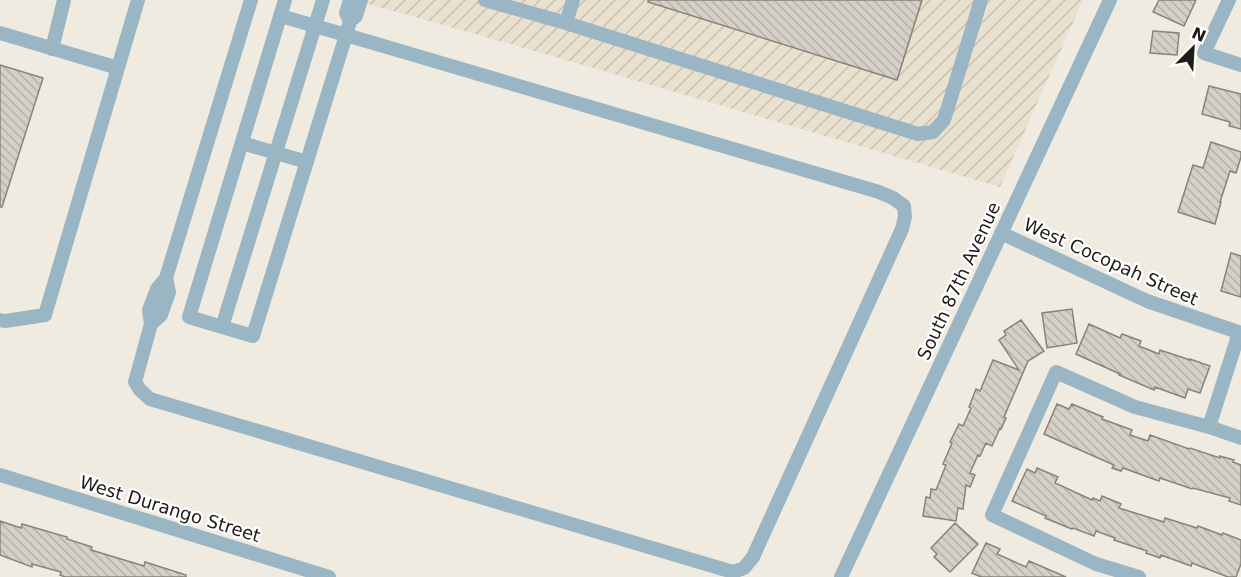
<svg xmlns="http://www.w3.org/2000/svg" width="1241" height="577" viewBox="0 0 1241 577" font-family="'DejaVu Sans',sans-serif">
  <defs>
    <pattern id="industrial-furrows" width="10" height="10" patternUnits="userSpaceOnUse" patternTransform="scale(1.5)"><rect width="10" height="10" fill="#eae0cf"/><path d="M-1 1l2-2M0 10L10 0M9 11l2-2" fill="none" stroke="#c8c0b1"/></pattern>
    <pattern id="building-back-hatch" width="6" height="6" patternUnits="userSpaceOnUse" patternTransform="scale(1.5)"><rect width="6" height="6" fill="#d5d0c6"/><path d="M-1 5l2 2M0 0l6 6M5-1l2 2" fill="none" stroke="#b6b2a9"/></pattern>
  </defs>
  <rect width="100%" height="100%" fill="#f0ebe1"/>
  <path fill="url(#industrial-furrows)" d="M354 0H1083L1000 187 500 41Z"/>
  <path fill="url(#building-back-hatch)" stroke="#888279" stroke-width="1.5" d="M648 0H922L897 80 648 2Z
    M1159 0H1196L1184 26 1153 12Z
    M1153 31 1179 33 1177 55 1150 53Z
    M0 65 43 78 2 207H0Z
    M1209 86 1241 94V129L1229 126 1230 122 1202 114Z
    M1211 142 1241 152V157L1236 173 1230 171 1220 202H1221L1215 224 1178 212 1193 165 1203 168Z
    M1231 253 1241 256V297L1221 291Z
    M1072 309 1077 343 1047 348 1042 313Z
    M1021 320 1044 351 1028 361 1004 417 1006 418 1001 429 1000 428 992 446 986 443 980 456 978 455 970 473 975 475 970 487 966 485 963 509 958 508 956 521 923 516 926 497 930 498 931 489 936 490 946 465 943 464 952 443 950 442 959 424 963 426 971 408 969 407 976 389 980 391 993 360 1019 370 999 340 1006 335 1004 331Z
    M1089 324 1120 338 1122 334 1141 341 1139 346 1159 354 1160 350 1190 360V359L1210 366 1200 393 1188 389 1185 398 1155 387 1154 390 1119 375 1120 374 1076 354Z
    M1057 404 1069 409 1072 404 1103 417 1102 419 1132 430 1130 435 1148 441 1150 435 1189 449 1190 448 1220 458V456L1234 460 1233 462 1241 465V505L1229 501 1230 498 1193 488 1192 489 1160 478 1159 481 1123 468 1121 471 1112 468 1114 465 1044 434Z
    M1037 468 1058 477 1055 483 1092 500 1093 498 1100 501 1102 496 1121 504 1119 508 1164 522 1165 518 1197 528 1198 526 1222 535 1223 533 1241 540V564L1236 577H1228L1192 563 1191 566 1161 555 1160 558 1146 553 1147 551 1114 540 1115 538 1096 531 1094 536 1073 528 1072 529 1045 518 1046 516 1012 501 1027 469 1035 473Z
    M0 521 21 528 22 524 67 537V539L92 547 91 550 144 566 145 562 186 575V577H65L60 575 61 572 32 564V567L0 555Z
    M955 523 978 544 950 572 934 557 937 554 931 548Z
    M986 543 1000 549 997 554 1026 567 1029 561 1066 577H981L972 573Z"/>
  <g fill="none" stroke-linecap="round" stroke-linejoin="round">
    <path stroke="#9ab6c5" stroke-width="14" d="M285 0 189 317 222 327 323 0
      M485 0 566 23 573 0
      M1229 0 1204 53 1241 65
      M281 16 346 35 350 21 356 16 361 0
      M350 21 346 13 350 0
      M566 23 918 134 933 132 944 120 981 0
      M0 33 118 68
      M52 49 64 0
      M242 143 307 162
      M1001 233 1147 301 1241 333
      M0 320 5 321 45 315 138 0
      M151 324 161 315 169 292 166 278
      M222 327 253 336 346 35 879 192 893 198 904 206 905 217 902 229 753 557 744 568 733 572 150 399 140 390 135 382 151 324 149 310 157 289 166 278 251 0
      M1209 427 1239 333
      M0 475 329 577
      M841 577 1110 0
      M1139 577 1096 564 992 515 1056 372 1135 407 1209 427 1241 438"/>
  </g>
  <g text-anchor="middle" stroke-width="4.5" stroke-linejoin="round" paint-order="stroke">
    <g font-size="18" fill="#1e1c18" stroke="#fff">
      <text transform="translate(1111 262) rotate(24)" y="6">West Cocopah Street</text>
      <text transform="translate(959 281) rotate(-65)" y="6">South 87th Avenue</text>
      <text transform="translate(170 509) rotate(17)" y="6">West Durango Street</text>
    </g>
  </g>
  <g transform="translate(1193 48) rotate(24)" stroke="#ffffff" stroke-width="4.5" paint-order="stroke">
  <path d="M0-4.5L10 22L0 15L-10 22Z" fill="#1e1c18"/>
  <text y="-9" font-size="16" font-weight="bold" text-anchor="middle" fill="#1e1c18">N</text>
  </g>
</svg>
